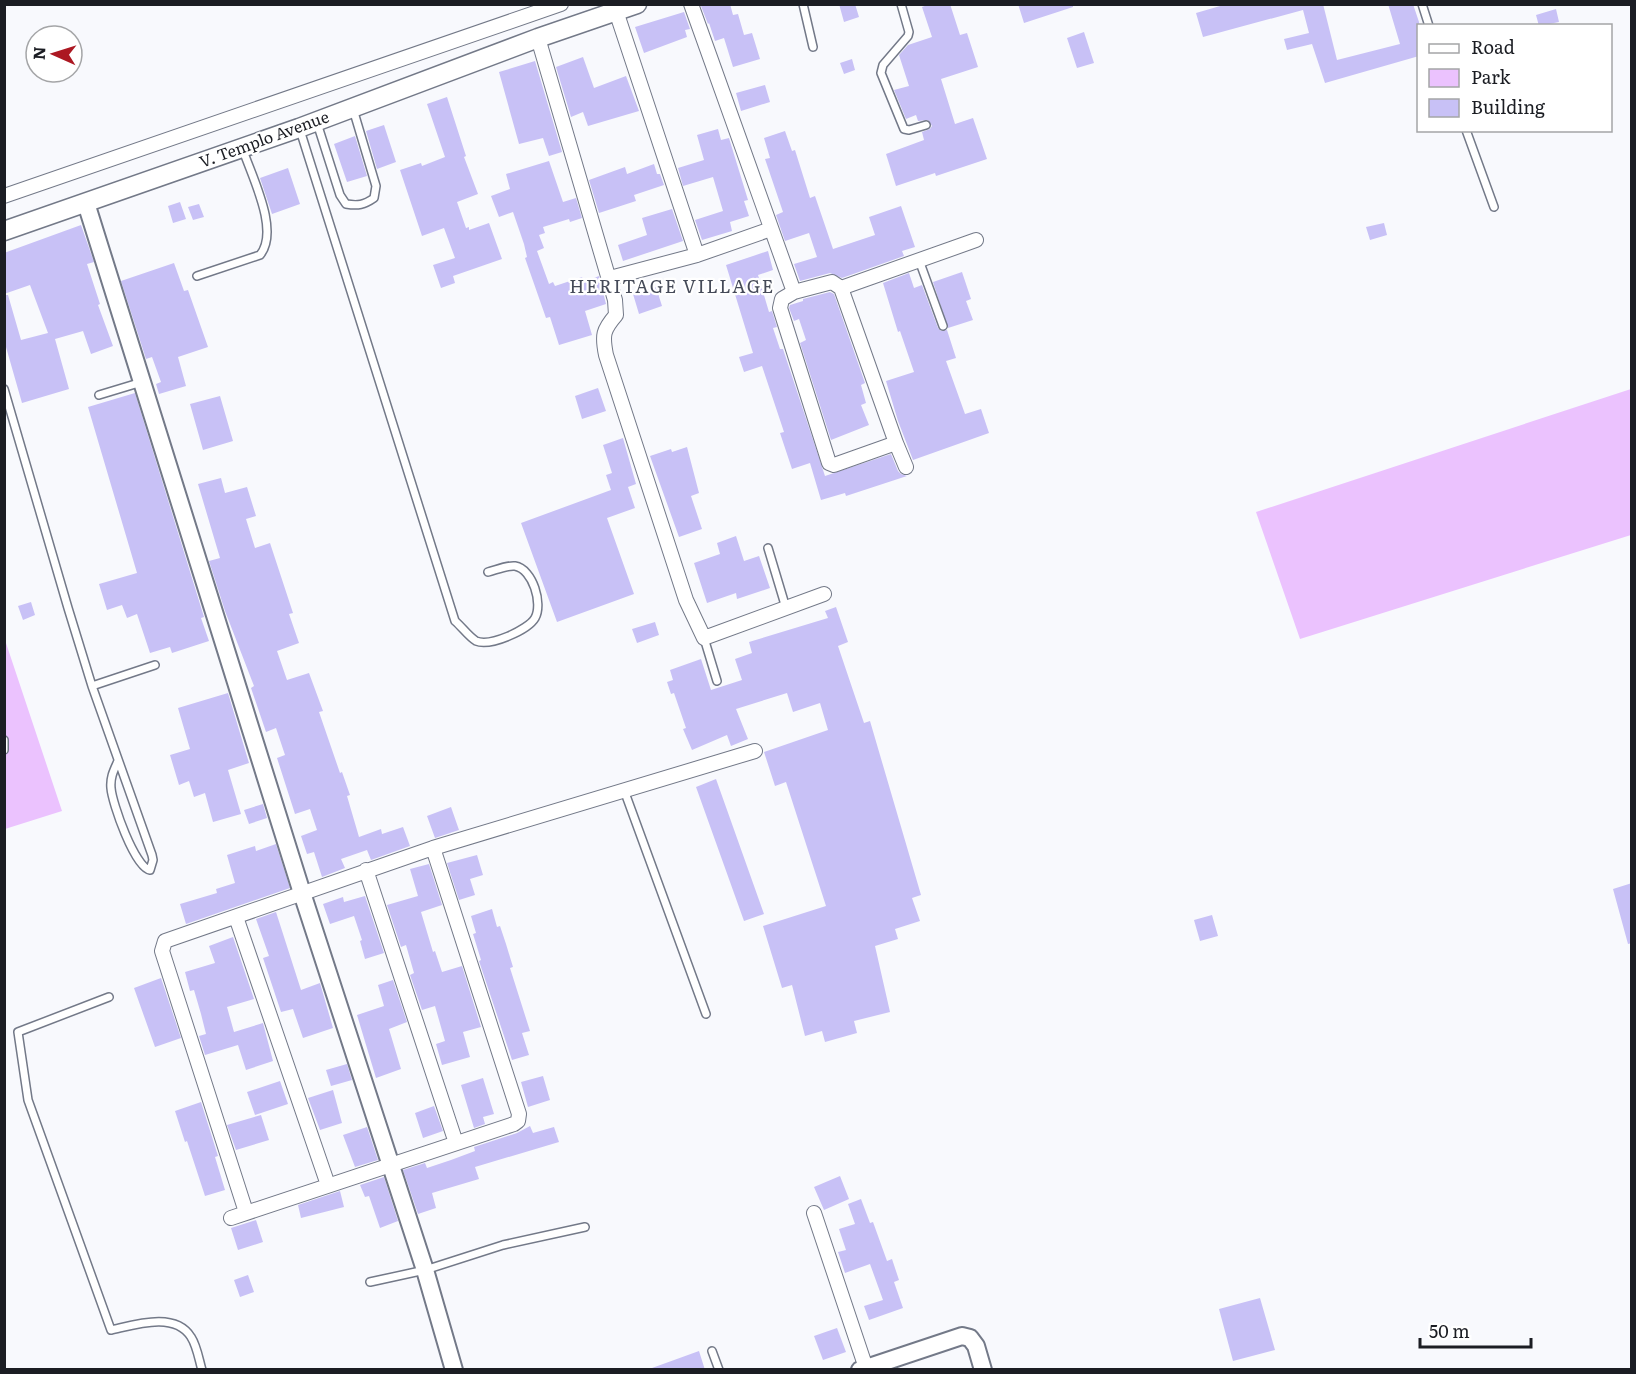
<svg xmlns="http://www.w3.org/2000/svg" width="1636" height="1374" viewBox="0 0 1636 1374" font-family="Literata,serif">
  <rect width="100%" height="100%" fill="#f8f9fd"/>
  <path fill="#ebc2fe" d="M1631 389V535L1300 639 1256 512Z
    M4 637 62 811 5 829H4Z"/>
  <path fill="#c8c1f6" d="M707 4H730L733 15 738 14 744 35 752 33 760 59 733 67 724 38 715 41 709 23 708 24 701 6Z
    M839 4H855L859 17 844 22Z
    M930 4H950L960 35 967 33 978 67 941 79 955 124 973 118 987 159 936 176 935 173 896 186 886 154 924 140 922 132 930 129 932 126 928 120 918 121 916 115 906 119 894 90 909 86 899 55 908 45 932 37 922 7Z
    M1018 4H1073V7L1024 23Z
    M1227 4H1323L1337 60 1400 44 1388 4H1413L1419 22V56L1325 83 1312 44 1287 50 1284 39 1309 33 1303 10 1203 37 1196 13Z
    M1556 9 1559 22 1539 26 1536 15Z
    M684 12 690 29 685 30 687 37 644 53 635 27Z
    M1084 32 1094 63 1077 68 1067 38Z
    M583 57 594 88 626 76 639 111 588 126 583 112 571 117 556 67Z
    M852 59 855 70 844 74 840 63Z
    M535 61 562 152 549 156 543 138 519 144 499 72Z
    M765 85 770 102 741 111 736 93Z
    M447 97 466 156 464 157 478 194 457 202 466 228 469 227V230L489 223 502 259 453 276 455 283 441 288 433 265 455 258 444 228 422 236 400 170 421 163 422 166 445 157 427 104Z
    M384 125 396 162 377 169 366 131Z
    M718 129 721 140 729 138 748 200 744 201 749 216 730 222 732 231 702 240 695 220 723 211 713 177 683 186 678 168 704 160 697 135Z
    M785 131 792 151 795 150 810 198 815 196 833 249 875 235 869 217 901 206 915 247 902 251 904 256 842 278 830 273 800 281 794 264 817 257 809 233 785 241 776 215 783 212 765 159 770 158 764 138Z
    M355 136 367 176 347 182 334 144Z
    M549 161 563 202 576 198 582 218 570 222 569 219 543 227 545 233 539 235 544 248 537 251 549 284 553 282 555 286 582 277 584 282 599 276 606 304 585 311 592 335 559 345 550 317 546 318 525 258 527 257 524 244 513 212 499 217 491 196 510 189 506 174Z
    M654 164 657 174H660L664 185 634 195 636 201 599 213 589 180 625 167 627 174Z
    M288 168 300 204 272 214 260 178Z
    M180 202 186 219 173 223 168 206Z
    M199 204 204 217 193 220 188 207Z
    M672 209 683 241 623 261 618 245 647 235 642 218Z
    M1384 223 1387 235 1370 240 1366 227Z
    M81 225 94 262 87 264 100 304 98 305 113 346 91 354 83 331 55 339 69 389 22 403 4 340V295H8L21 340 48 333 30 285 4 294V253Z
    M768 251 773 270 758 275 769 312 772 311 777 327 773 328 780 349H783L825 476 891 454 898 471 901 474 907 476 846 496 845 493 821 500 810 463 792 469 780 433 784 432 762 366 744 372 739 357 753 353 726 265Z
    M174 263 184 291 188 290 208 347 178 357 186 386 159 394 156 384 161 382 152 357 146 359 121 281Z
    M962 272 971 299 966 301 973 320 948 328 933 282Z
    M909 273 914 288 922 285 938 328 941 331 947 330 956 358 946 361 965 414 981 409 989 433 913 460 898 421 886 381 914 372 900 331 898 332 883 283Z
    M656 287 662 306 639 314 633 294Z
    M830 292 834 294 865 383 861 385 866 403 861 405 869 425 831 440 800 343 806 340 799 319 794 321 789 308 790 305 803 301V299Z
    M598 388 606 411 582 419 575 396Z
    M135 393 204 617 201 618 209 641 172 653 170 647 150 653 137 614 127 618 122 605 107 610 99 584 137 573 88 407Z
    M220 396 233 441 203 450 190 404Z
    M623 438 636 484 628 487 635 508 607 518 634 594 557 622 521 523 611 490 606 475 612 473 603 445Z
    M687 447 699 493 691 496 702 529 679 537 650 456 671 449 672 452Z
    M221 478 225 493 247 487 256 516 246 519 255 548 270 543 293 613 289 614 299 643 277 651 287 680 309 673 323 711 319 712 340 773 342 772 350 795 347 796 359 837 381 829 382 834 403 827 410 846 371 860 367 850 341 859 345 868 322 877 314 852 307 854 301 836 317 830 310 809 295 814 277 758 285 755 276 728 266 732 251 688 254 686 225 611 209 561 220 558 198 484Z
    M736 536 744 561 759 556 770 588 737 599 736 593 707 603 694 563 720 554 717 543Z
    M31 602 35 615 23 620 18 606Z
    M836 607 848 642 838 646 864 723 870 721 921 895 912 898 920 921 895 929 898 939 875 946 890 1012 854 1021 857 1033 825 1042 822 1031 805 1036 792 985 782 988 763 926 826 906 786 782 775 786 764 752 828 730 820 703 793 712 787 693 736 709 748 739 731 746 727 735 692 750 683 729 686 728 674 693 671 694 667 682 673 680 670 670 701 659 711 690 742 680 735 659 752 653 749 642 828 618 825 611Z
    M655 622 659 635 637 643 632 629Z
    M228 693 249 763 228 770 241 814 213 822 205 793 194 797 189 781 179 785 170 755 190 749 178 708Z
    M716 779 764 914 744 921 696 787Z
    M263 804 267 818 249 824 244 810Z
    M451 807 459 830 435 838 427 816Z
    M276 844 290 888 186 924 180 904 217 893 216 889 235 883 227 855 255 846 256 851Z
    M477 855 483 875 470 879 475 895 459 900 447 863Z
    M429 864 442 905 421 912 433 952 435 951 442 972 462 966 481 1027 463 1032 470 1057 442 1065 436 1044 445 1041 435 1006 422 1010 410 975 414 973 406 945 401 947 387 905 418 896 410 869Z
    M1632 883V943L1628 944 1613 889Z
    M365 896 384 953 365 959 360 941 362 940 354 916 330 924 323 904 343 897 344 902Z
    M492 909 497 927 500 926 506 944 513 967 510 968 530 1031 522 1033 529 1055 512 1060 479 961 481 960 473 934 476 933 471 916Z
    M276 912 301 990 320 983 333 1028 303 1038 293 1009 281 1012 263 958 269 956 256 919Z
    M1212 915 1218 936 1200 941 1194 920Z
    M233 937 254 999 227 1007 234 1032 263 1023 273 1061 246 1070 238 1045 205 1055 199 1036 206 1034 201 1014 194 990 190 991 185 972 215 963 209 946Z
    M161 978 181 1038 155 1047 134 988Z
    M393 980 407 1022 389 1029 401 1069 376 1078 357 1015 384 1006 378 985Z
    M347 1064 352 1080 331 1086 326 1070Z
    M543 1076 550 1100 528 1107 521 1082Z
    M483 1078 494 1114 483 1117 485 1124 474 1128 461 1085Z
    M280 1081 288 1104 255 1115 247 1092Z
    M333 1090 342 1123 320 1130 308 1098Z
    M201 1102 218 1156 215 1157 225 1190 205 1196 187 1141 185 1142 175 1111Z
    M434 1106 443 1131 423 1138 415 1113Z
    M261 1115 269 1140 236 1150 227 1125Z
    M530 1126 533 1133 554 1127 559 1142 475 1167 479 1179 432 1193 436 1208 418 1214 403 1170 425 1163 427 1168 451 1160 475 1151 474 1147 517 1133Z
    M367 1127 378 1160 355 1167 343 1135Z
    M840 1176 849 1199 824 1210 814 1187Z
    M384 1177 398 1221 380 1228 369 1196 365 1197 360 1185Z
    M340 1191 344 1207 301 1218 298 1205Z
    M861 1199 870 1223 873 1222 887 1261 892 1259 899 1280 894 1282 903 1308 869 1320 864 1306 883 1300 870 1264 845 1273 838 1252 846 1250 839 1229 855 1224 848 1204Z
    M256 1220 263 1242 238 1250 231 1228Z
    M248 1275 254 1292 240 1297 234 1280Z
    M1260 1298 1275 1350 1233 1361 1219 1309Z
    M837 1328 846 1352 823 1360 814 1336Z
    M699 1351 705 1370H652V1368Z"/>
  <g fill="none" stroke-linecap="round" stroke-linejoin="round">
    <defs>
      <path id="service" d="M803 4 813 47
        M901 4 909 32 908 36 883 65 881 73 904 129 909 130 926 125
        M1422 4 1429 26
        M317 123 340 195 346 204C358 206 364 205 374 198L376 186 353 109
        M300 130 455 621C462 627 469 637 476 641 490 647 528 630 535 618 543 604 533 569 515 566 507 565 496 570 488 572
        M1466 130 1494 207
        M919 260 943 326
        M197 276 260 255C280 231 252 177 243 150
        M4 389 68 608 92 686 152 855 153 860 150 870C135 868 112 803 111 788 110 777 114 770 118 761
        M99 395 142 382
        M768 548 786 608
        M704 638 717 681
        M92 686 155 665
        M4 740V750
        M624 790 706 1014
        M109 997 18 1032 28 1100 111 1330C134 1325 175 1311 191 1337 197 1346 199 1360 202 1370
        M370 1282 425 1270 503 1245 585 1227
        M712 1351 719 1370"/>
      <path id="minor" d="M691 4 794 292
        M616 11 697 255
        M538 38 615 300 616 315C603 330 602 335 606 355L686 600 704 638 824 594
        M4 196 561 4
        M610 278 697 255 771 229
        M832 282 841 288 896 443 834 465 829 463 780 308 782 299 794 292Z
        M841 288 976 240
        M896 443 906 467
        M366 870 456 1143
        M236 917 328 1185
        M246 1212 162 951 165 941 433 848 755 751
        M814 1213 866 1368
        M231 1218 514 1124 518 1121 519 1114 433 848"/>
      <path id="tertiary" d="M86 203 302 893 425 1270 454 1370
        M860 1370 962 1336 970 1338 976 1346 983 1370"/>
      <path id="secondary" d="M4 231 299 128 538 38 637 4"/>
    </defs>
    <use href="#service" stroke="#737988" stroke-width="10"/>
    <use href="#minor" stroke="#737988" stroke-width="16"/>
    <use href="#tertiary" stroke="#737988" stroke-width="20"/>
    <use href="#secondary" stroke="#737988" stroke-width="21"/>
    <use href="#service" stroke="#fff" stroke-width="7"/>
    <use href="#minor" stroke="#fff" stroke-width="14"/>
    <use href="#tertiary" stroke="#fff" stroke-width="16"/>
    <use href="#secondary" stroke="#fff" stroke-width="18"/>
  </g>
  <g text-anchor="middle" stroke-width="4.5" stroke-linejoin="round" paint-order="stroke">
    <g font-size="16" fill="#1b1d23" stroke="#fff">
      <text transform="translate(264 139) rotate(-20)" y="6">V. Templo Avenue</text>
    </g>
    <g font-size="18" letter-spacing="1.5" fill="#454a58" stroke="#fff">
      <text x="672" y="293">HERITAGE VILLAGE</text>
    </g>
  </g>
  <rect width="1636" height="1374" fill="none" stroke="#1b1d23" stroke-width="12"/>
  <rect x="1417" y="24" width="195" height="108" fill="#ffffff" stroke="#a4a5a7" stroke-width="1.5"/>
  <rect x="1429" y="44" width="30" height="9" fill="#ffffff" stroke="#a4a5a7" stroke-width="1.5"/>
  <text x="1471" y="54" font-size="18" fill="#1b1d23">Road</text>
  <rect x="1429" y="69" width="30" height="18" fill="#ebc2fe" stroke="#a4a5a7" stroke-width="1.5"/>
  <text x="1471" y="84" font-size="18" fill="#1b1d23">Park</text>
  <rect x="1429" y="99" width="30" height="18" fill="#c8c1f6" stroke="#a4a5a7" stroke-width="1.5"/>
  <text x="1471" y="114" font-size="18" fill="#1b1d23">Building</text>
  <g transform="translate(54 54) rotate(273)"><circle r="28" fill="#ffffff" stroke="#a4a5a7" stroke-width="1.5"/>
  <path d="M0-4.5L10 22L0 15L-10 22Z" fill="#ac1822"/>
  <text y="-9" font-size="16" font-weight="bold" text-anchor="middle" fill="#1b1d23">N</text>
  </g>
  <path d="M1420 1338v9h111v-9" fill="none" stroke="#1b1d23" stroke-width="3"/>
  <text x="1429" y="1338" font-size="18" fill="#1b1d23" stroke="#ffffff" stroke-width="4.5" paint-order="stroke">50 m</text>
</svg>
